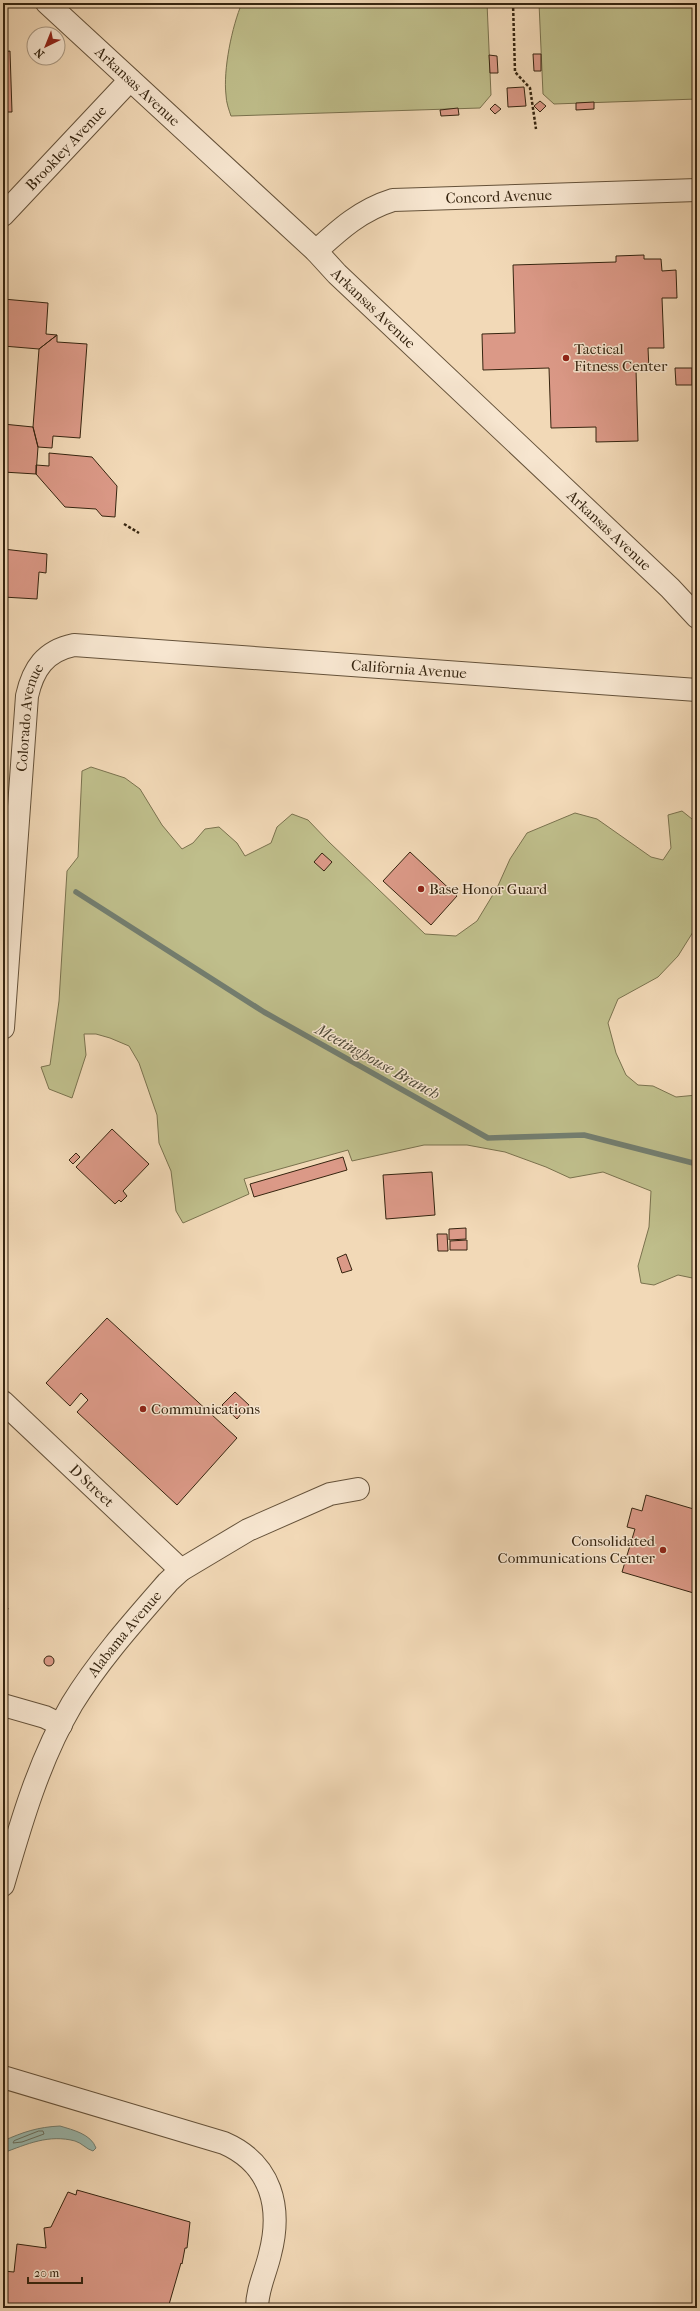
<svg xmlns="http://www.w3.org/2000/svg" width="700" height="2311" viewBox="0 0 700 2311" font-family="'IM FELL French Canon',serif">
  <rect width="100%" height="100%" fill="#f2d9b7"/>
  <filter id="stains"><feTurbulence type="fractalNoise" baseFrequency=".005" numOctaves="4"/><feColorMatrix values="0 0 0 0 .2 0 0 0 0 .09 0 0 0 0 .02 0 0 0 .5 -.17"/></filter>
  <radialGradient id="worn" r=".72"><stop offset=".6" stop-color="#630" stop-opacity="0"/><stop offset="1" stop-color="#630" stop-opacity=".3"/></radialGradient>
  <path fill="#bfbe8b" stroke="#7a724e" d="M242 3H487L491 95 480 108 231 116C229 110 226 102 226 95 223 70 232 26 242 3Z
    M539 3H697V99L554 104 543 94Z
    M91 767 125 778 140 789 162 825 182 849 193 843 205 829 219 827 237 843 245 856 271 843 277 827 292 814 308 820 329 842 425 934 456 936 477 921 497 888 510 859 527 833 575 813 597 819 651 857 663 860 671 848 668 815 682 811 697 823V913L693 932 678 956 658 977 618 999 608 1023 616 1053 626 1075 638 1085 653 1086 676 1097 697 1095V1279L678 1275 654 1285 641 1283 638 1266 649 1227 651 1191 603 1172 570 1178 546 1167 505 1152 467 1145H424L352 1161 348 1150 244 1179 249 1194 183 1223 176 1211 171 1171 159 1143 157 1115 139 1063 129 1046 110 1038 96 1034H84L86 1055 72 1098 49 1089 41 1067 50 1065 59 1001 67 871 78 857 82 771Z"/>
  <path fill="#9bbab0" stroke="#737e70" d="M60 2126C73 2130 91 2134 96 2148L93 2151C86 2149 82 2143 75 2141 49 2134 27 2144 3 2153V2141C23 2132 38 2127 60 2126Z"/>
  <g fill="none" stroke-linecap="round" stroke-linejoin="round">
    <path stroke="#687060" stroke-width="1" d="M39 2131H43L44 2134 22 2142 13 2143 14 2141Z"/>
    <path stroke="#737e70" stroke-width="5.5" d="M76 892 264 1012 488 1138 584 1135 697 1164"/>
  </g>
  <path fill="#db9987" stroke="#362510" d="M10 51 12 112H3V52Z
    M533 54H541V71H534Z
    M489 55 497 56 498 73H490Z
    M524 87 526 106 508 107 507 88Z
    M540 101 546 106 540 112 534 106Z
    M594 102V109L576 110V103Z
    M495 104 501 109 495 114 490 109Z
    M458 108 459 115 441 116 440 110Z
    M644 255V259H661L662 271 676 270 677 298H662L664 348H648L649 370H636L638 441 596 442V427L551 428 549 368 483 370 482 334 515 333 513 265 616 262V256Z
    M3 299 48 303 46 334 57 335 39 349 3 346Z
    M57 335V342L87 344 80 438 53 436 52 448 38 447 33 427 39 349Z
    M675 368H692V385H676Z
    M3 424 33 427 38 447 36 474 3 472Z
    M49 453 92 457 117 486 115 517 102 516 96 509 65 507 36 474V465L49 466Z
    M3 549 47 554 46 573 39 572 37 599 3 597Z
    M410 852 457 896 431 925 383 881Z
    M322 853 332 862 324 871 314 862Z
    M112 1129 149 1164 123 1191 127 1196 121 1202 119 1200 115 1204 76 1167Z
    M76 1153 80 1157 73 1164 69 1160Z
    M343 1157 347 1170 254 1197 250 1184Z
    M432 1172 435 1215 386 1219 383 1175Z
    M466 1228V1239L449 1240V1229Z
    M437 1234H447L448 1251H438Z
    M467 1240V1250H450V1241Z
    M346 1254 352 1270 342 1273 337 1258Z
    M107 1318 237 1438 177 1505 77 1412 88 1400 81 1393 70 1406 46 1383Z
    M235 1392 249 1405 237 1419 222 1405Z
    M646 1495 697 1510V1594L622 1572 635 1529 627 1527 632 1508 642 1511Z
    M3 1607 8 1608 3 1627Z
    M44 1661a5 5 0 1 1 10 0a5 5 0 1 1-10 0Z
    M77 2190 190 2222 187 2248H185L182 2264 181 2263 168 2308H3V2271L14 2272 17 2244 46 2248 44 2228 51 2227 68 2192 76 2195Z"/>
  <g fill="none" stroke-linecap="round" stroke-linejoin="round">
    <defs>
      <g id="minor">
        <path id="s1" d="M47 3 316 251 337 274 670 588 697 617"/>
        <path id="s2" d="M3 215 130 80"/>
        <path id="s3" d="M316 251C340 229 361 210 393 200L697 190"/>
        <path id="s4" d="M3 1028 27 696C33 669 45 651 74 645L697 690"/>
        <path id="s5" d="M3 1402 181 1570"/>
        <path d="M3 1705 45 1717 61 1725"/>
        <path id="s6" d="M3 1885C21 1823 39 1760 72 1704 99 1660 134 1621 168 1582L181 1570 248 1530 330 1494 358 1489"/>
        <path d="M3 2077 224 2143C272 2164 282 2208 270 2254 266 2272 257 2289 257 2308"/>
      </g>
    </defs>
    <use href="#minor" stroke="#65523a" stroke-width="24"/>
    <path stroke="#362510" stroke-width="2.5" stroke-dasharray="3 2" stroke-linecap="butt" d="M513 3 515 72 530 88 536 129
      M124 524 139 533"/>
    <use href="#minor" stroke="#f7e6d0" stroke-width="22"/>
  </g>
  <g fill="#8f2418" stroke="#f7e6d0" stroke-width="1.5">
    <circle cx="566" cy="358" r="4"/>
    <circle cx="421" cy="889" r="4"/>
    <circle cx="143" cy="1409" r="4"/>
    <circle cx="663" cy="1550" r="4"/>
  </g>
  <g text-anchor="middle" stroke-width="3" stroke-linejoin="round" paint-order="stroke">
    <g font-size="15" fill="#362510" stroke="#f7e6d0">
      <text dy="5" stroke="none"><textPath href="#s1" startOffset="123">Arkansas Avenue</textPath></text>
      <text dy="5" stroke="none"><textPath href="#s2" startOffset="92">Brookley Avenue</textPath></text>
      <text dy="5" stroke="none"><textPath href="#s3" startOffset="199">Concord Avenue</textPath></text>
      <text dy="5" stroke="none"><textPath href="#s1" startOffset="447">Arkansas Avenue</textPath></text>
      <text dy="5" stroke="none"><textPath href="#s1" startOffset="771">Arkansas Avenue</textPath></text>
      <text dy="5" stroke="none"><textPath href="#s4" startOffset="743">California Avenue</textPath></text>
      <text dy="5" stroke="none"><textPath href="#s4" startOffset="312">Colorado Avenue</textPath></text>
      <text dy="5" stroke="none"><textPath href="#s5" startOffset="122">D Street</textPath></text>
      <text dy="5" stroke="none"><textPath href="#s6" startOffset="282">Alabama Avenue</textPath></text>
    </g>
    <g font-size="15" fill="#362510" stroke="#f7e6d0" text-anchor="start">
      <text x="574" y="354">Tactical<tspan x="574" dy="17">Fitness Center</tspan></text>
      <text x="429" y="894">Base Honor Guard</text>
      <text x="151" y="1414">Communications</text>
      <text x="655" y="1546" text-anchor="end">Consolidated<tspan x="655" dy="17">Communications Center</tspan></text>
    </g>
    <g font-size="16" font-style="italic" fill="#4f4a38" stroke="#f7e6d0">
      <text transform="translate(378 1061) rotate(29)" y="6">Meetinghouse Branch</text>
    </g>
  </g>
  <rect width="700" height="2311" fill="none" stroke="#f2d9b7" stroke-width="16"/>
  <rect x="4" y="4" width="692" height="2303" fill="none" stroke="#362510" stroke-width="2"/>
  <rect x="8" y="8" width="684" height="2295" fill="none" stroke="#362510"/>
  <g transform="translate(46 46) rotate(223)"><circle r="19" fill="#f7e6d0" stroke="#aa9983"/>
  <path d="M0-3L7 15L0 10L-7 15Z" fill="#8f2418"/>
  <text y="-6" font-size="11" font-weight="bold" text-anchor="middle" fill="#362510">N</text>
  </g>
  <path d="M28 2277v6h54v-6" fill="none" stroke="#362510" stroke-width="2"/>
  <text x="34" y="2277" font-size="12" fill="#362510" stroke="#f7e6d0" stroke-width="3" paint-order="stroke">20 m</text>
  <rect width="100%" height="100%" filter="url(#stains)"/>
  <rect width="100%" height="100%" fill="url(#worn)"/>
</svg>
